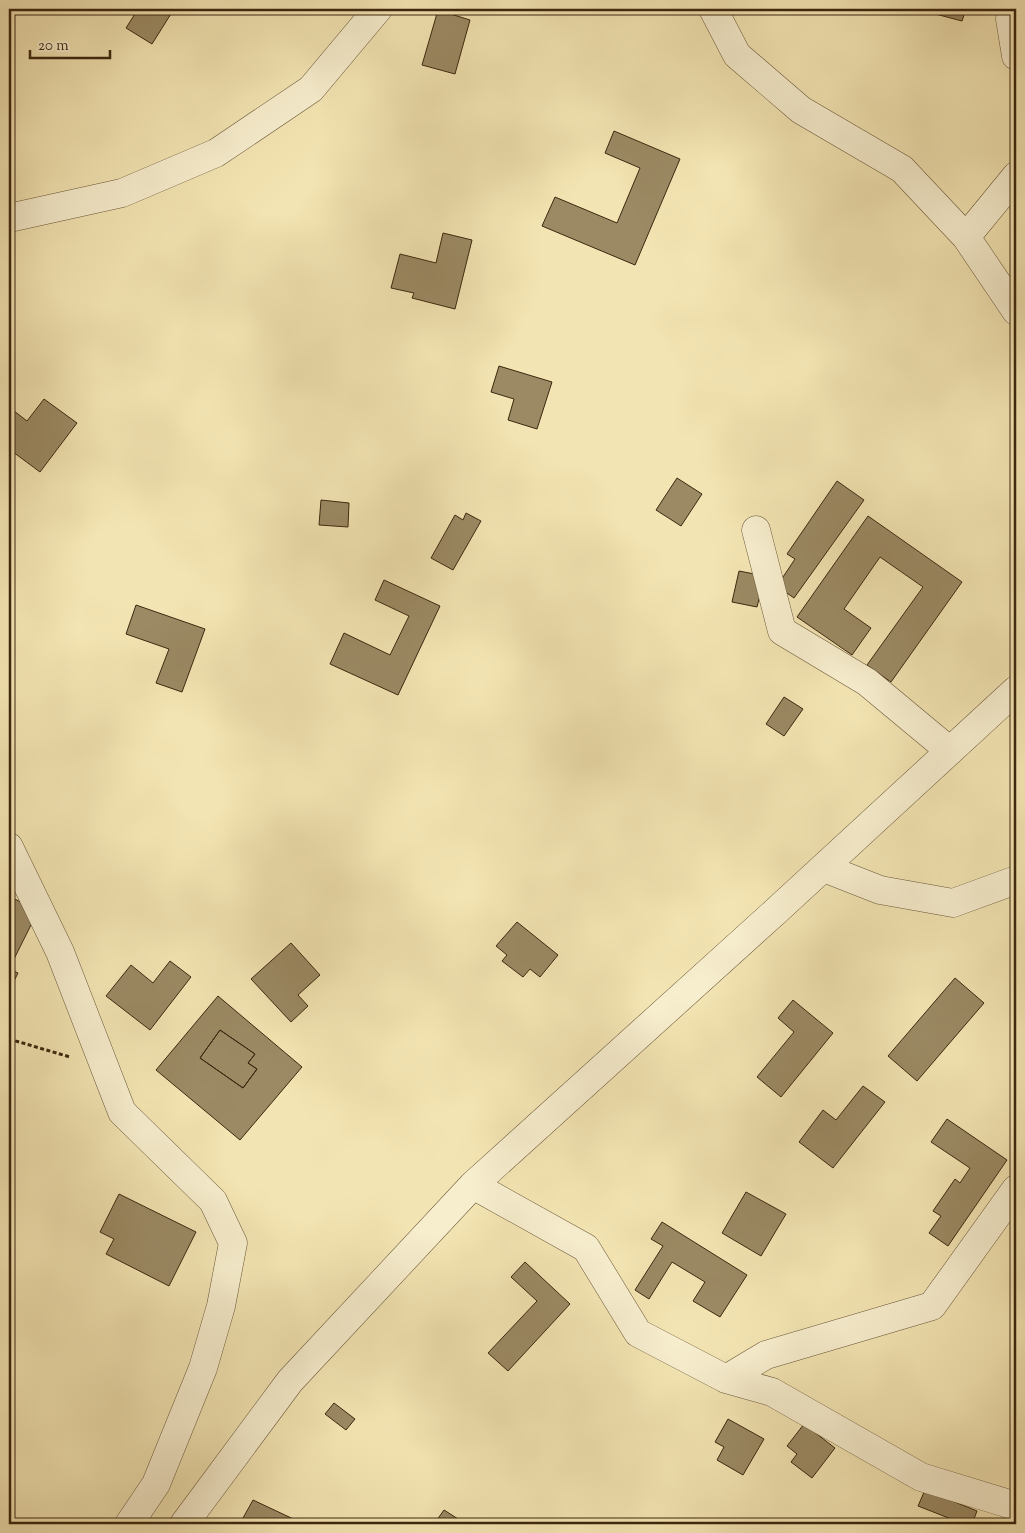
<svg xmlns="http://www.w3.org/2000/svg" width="1025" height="1533" viewBox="0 0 1025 1533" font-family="'Sorts Mill Goudy',serif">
  <rect width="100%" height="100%" fill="#f3e5b3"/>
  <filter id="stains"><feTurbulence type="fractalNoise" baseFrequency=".004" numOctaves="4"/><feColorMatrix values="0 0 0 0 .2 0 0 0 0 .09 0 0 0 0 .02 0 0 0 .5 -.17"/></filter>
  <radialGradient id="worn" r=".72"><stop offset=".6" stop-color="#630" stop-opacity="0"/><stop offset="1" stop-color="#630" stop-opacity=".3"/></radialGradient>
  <path fill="#9b8a64" stroke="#3c270f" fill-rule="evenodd" d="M138 9H174L152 44 126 28Z
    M924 9H966L962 21 924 11Z
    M438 10 470 20 455 74 422 65Z
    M614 131 680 159 635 265 542 226 555 197 617 223 640 168 605 153Z
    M443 233 472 240 455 309 412 298 414 293 391 288 400 254 436 263Z
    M499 366 552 382 537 429 508 420 514 399 491 392Z
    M44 399 77 423 40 472 9 449V407L27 421Z
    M677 478 702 494 681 526 656 510Z
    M837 481 864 500 794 598 777 586 795 559 787 554Z
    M321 500 349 503 348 527 319 525Z
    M466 513 481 521 453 570 431 558 455 515 463 520Z
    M868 516 962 582 891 682 867 665 923 587 880 557 844 609 871 628 852 655 797 617Z
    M739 571 765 576 757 607 732 602Z
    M384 580 440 606 398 695 330 664 344 633 390 655 409 616 375 600Z
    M136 605 205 629 182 692 156 683 169 649 126 634Z
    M784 697 803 709 784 736 766 724Z
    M9 896 38 911 9 969 18 973 9 991Z
    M517 922 558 955 540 977 530 969 523 977 502 961 507 955 496 946Z
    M291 943 320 975 298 995 308 1006 291 1022 251 979Z
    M170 961 191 977 150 1030 106 996 131 965 153 983Z
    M955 978 984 1003 917 1081 888 1056Z
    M218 996 302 1067 240 1140 156 1070ZM220 1030 255 1054 248 1063 257 1069 243 1088 200 1058Z
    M793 1000 833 1033 781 1097 757 1077 794 1032 778 1018Z
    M220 1030 255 1054 248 1063 257 1069 243 1088 200 1058Z
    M863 1086 885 1102 833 1168 799 1142 823 1110 836 1120Z
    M947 1119 1007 1160 948 1246 929 1233 941 1216 933 1211 955 1179 960 1183 970 1168 931 1142Z
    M746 1192 786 1214 761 1256 722 1233Z
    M119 1194 196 1232 169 1286 106 1254 114 1239 100 1232Z
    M662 1222 747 1275 720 1317 693 1301 705 1282 672 1262 649 1299 635 1290 663 1246 651 1239Z
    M525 1262 570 1304 508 1371 488 1353 537 1301 511 1277Z
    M334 1403 355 1419 346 1430 325 1414Z
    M728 1419 764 1439 743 1475 717 1460 724 1447 715 1442Z
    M804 1424 835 1448 812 1478 791 1462 797 1454 787 1446Z
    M925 1490 977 1511 972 1524H964L918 1506Z
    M253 1500 304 1524H256L243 1518Z
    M444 1510 466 1524H434Z"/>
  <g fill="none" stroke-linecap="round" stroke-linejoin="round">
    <defs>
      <path id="minor" d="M713 9 737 55 801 110 902 169 966 237 1016 311
        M1012 9 1010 19 1016 56
        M9 218 122 193 216 153 311 89 378 9
        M966 237 1016 176
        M756 530 782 631 867 682 950 751
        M9 847 60 952 122 1112 213 1201 233 1243 221 1306 203 1368 156 1484 129 1524
        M824 868 880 890 953 903 1016 880
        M473 1185 586 1248 638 1333 726 1379 772 1392 921 1477 1016 1506
        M726 1379 766 1355 932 1306 1016 1189
        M184 1524 290 1381 473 1185 775 912 1016 690"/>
    </defs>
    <use href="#minor" stroke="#6a5638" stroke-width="29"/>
    <path stroke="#3c270f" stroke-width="3" stroke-dasharray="4 2.5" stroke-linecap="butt" d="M9 1039 70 1057"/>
    <use href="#minor" stroke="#f7eece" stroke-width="28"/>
  </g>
  <rect width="1025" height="1533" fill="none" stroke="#f3e5b3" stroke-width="30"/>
  <rect x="10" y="10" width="1005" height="1513" fill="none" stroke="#3c270f" stroke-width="2.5"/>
  <rect x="15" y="15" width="995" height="1503" fill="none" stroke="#3c270f"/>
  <path d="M30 50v8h80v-8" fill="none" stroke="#3c270f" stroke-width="2.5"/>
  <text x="38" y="50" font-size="15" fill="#3c270f" stroke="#f7eece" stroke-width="4" paint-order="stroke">20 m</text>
  <rect width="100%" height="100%" filter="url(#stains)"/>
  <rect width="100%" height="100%" fill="url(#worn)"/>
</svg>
